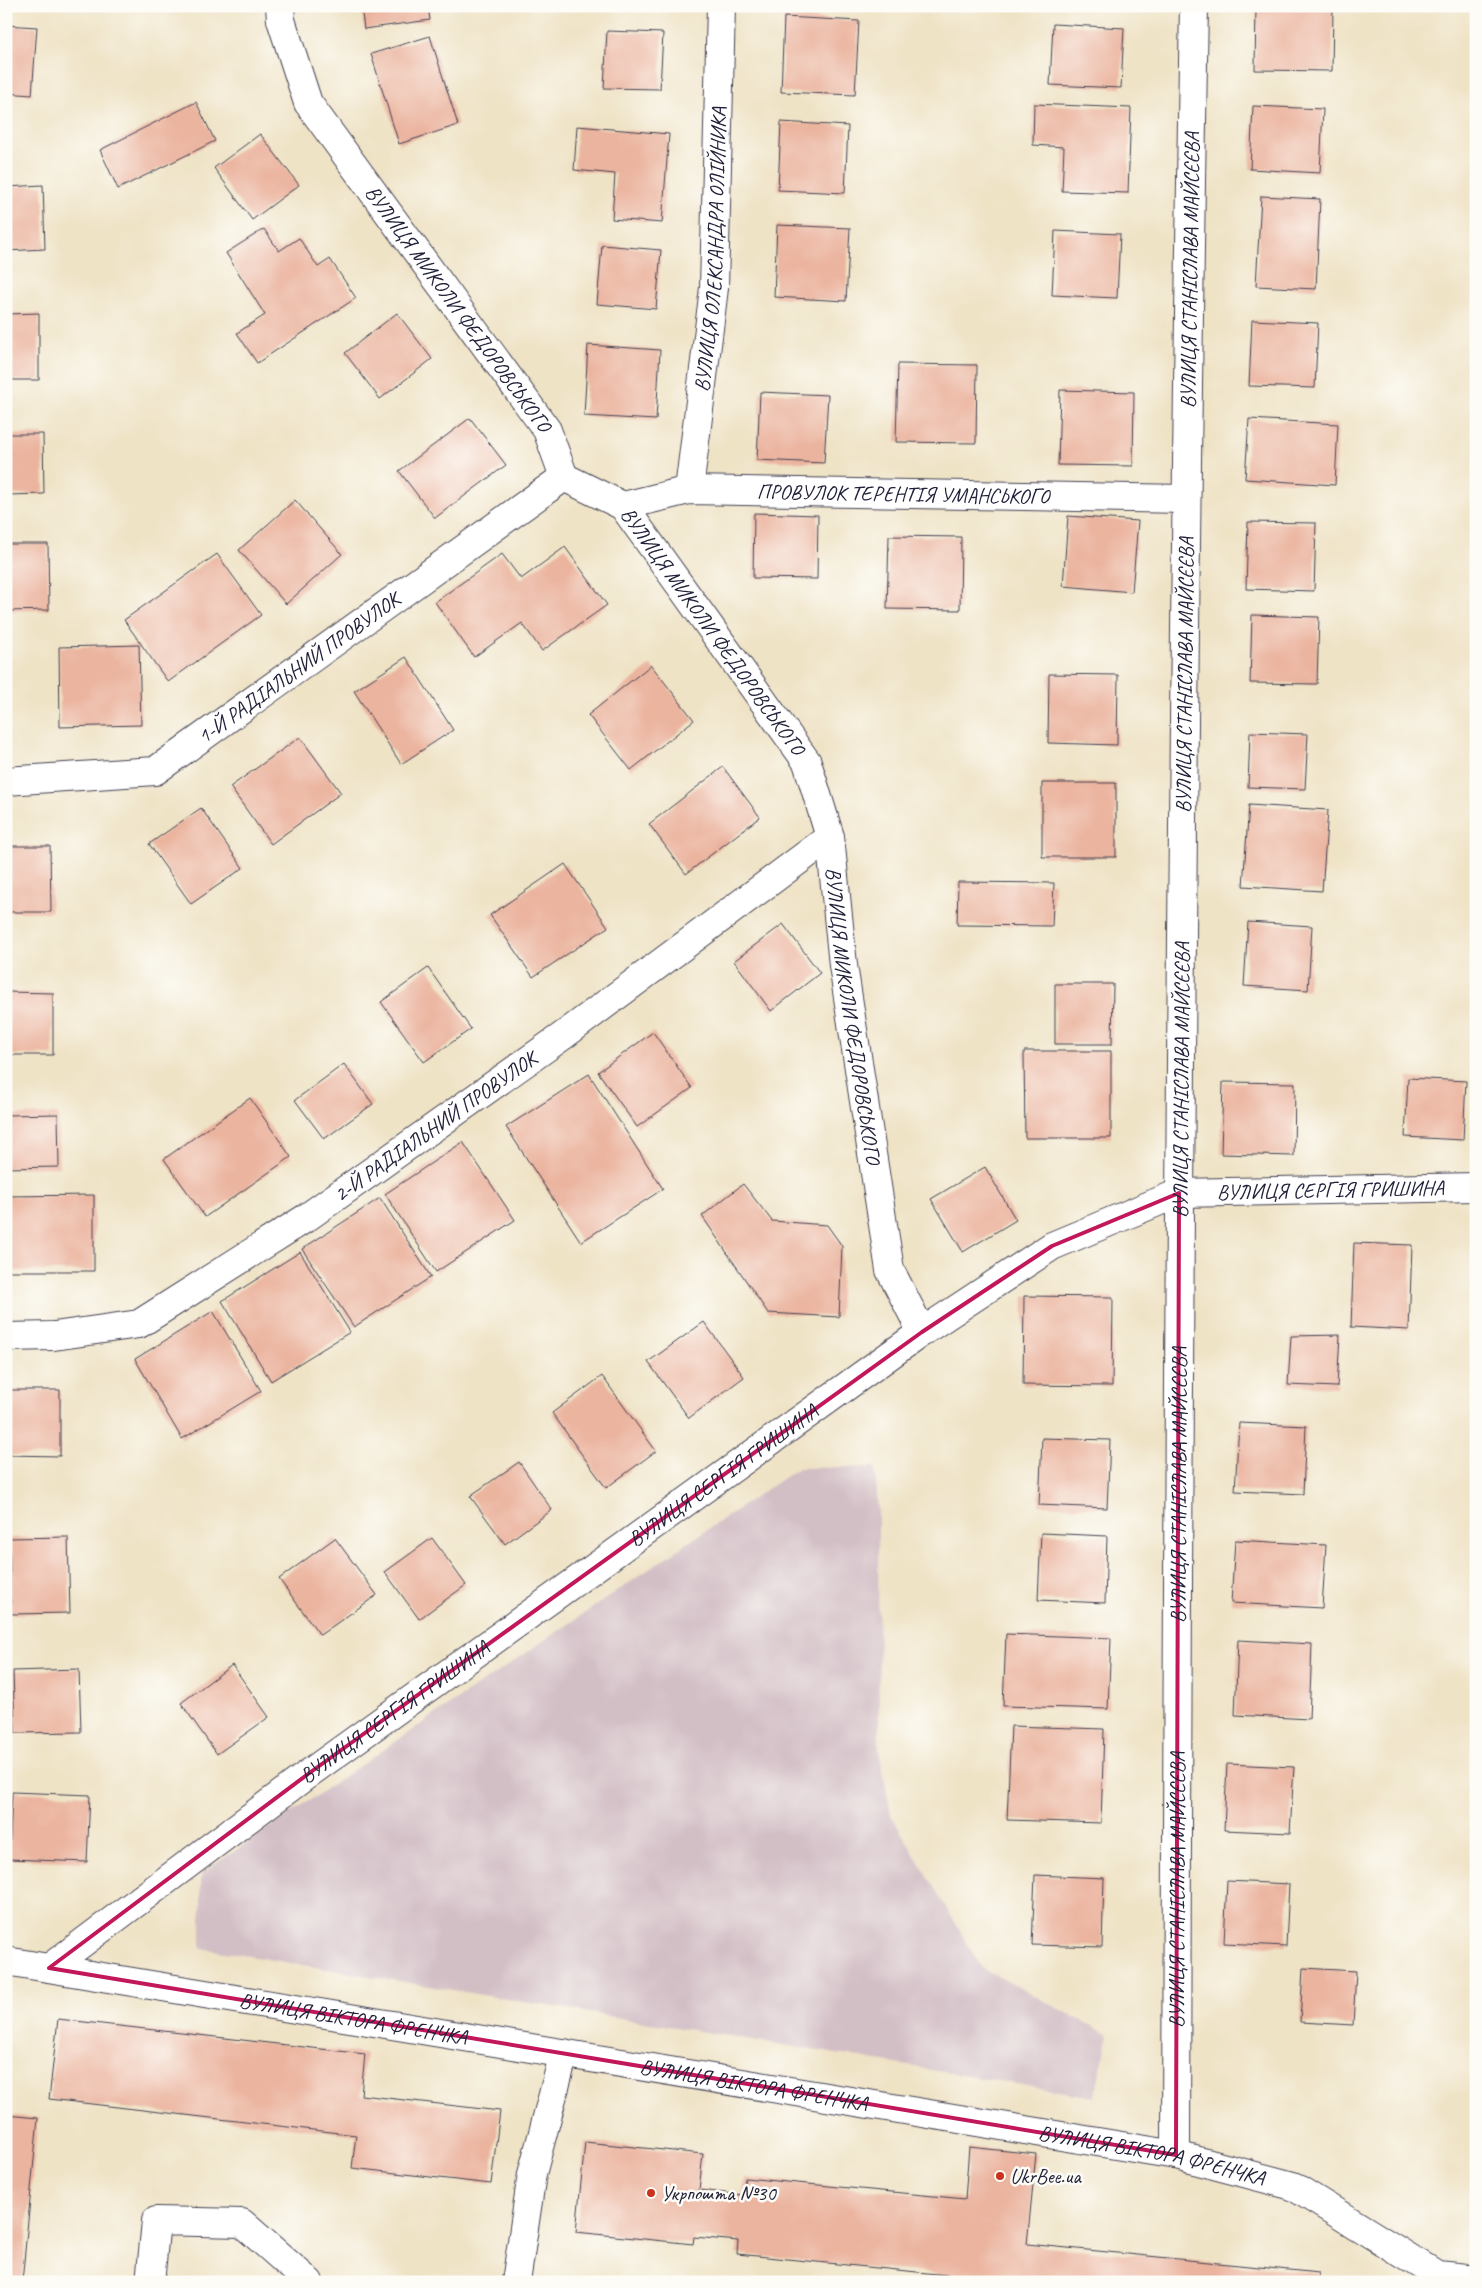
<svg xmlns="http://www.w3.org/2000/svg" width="1482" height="2288" viewBox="0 0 1482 2288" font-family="Caveat,sans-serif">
  <rect width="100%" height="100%" fill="#fdfcf7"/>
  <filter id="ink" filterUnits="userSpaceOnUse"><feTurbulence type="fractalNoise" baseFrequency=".02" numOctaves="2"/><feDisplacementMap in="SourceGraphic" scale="10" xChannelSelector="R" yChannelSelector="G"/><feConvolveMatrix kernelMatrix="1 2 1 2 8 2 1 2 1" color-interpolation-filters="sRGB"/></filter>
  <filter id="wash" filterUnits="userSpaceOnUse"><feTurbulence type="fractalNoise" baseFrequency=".0096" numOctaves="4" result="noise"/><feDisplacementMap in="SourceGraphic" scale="20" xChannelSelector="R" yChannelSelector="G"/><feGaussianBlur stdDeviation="1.12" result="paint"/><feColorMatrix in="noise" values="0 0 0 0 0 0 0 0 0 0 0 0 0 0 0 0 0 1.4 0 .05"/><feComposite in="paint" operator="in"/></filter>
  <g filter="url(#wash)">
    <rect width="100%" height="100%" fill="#efe3c6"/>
    <path fill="#d2bec5" d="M875 1467 878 1510 879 1749 891 1815 982 1968 1109 2035 1094 2097 201 1948V1874L798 1468Z"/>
    <g id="blocks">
      <path fill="#ebb49f" d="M361 6H428L430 20 364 29Z
        M1256 7 1333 9 1332 71 1255 70Z
        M784 17 859 21 855 95 781 92Z
        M1053 24 1124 28 1121 88 1050 85Z
        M6 25 37 27 32 95 6 93Z
        M607 31 663 33 660 89 604 88Z
        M430 36 458 125 399 144 371 54Z
        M196 102 215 141 118 189 100 150Z
        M1034 104 1131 108 1128 193 1062 191 1064 147 1033 145Z
        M1253 106 1323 109 1320 173 1250 169Z
        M781 122 848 126 845 193 778 190Z
        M577 126 669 134 662 223 612 219 615 174 574 170Z
        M260 134 299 185 252 220 214 168Z
        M43 185 45 249 6 251V187Z
        M1261 196 1320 199 1316 289 1256 286Z
        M777 225 850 228 846 301 774 297Z
        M264 229 279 251 299 238 318 267 330 259 356 298 257 363 237 333 265 315 226 253Z
        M1055 231 1120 234 1117 298 1052 295Z
        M602 245 661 250 656 309 597 304Z
        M39 313V380H6V314Z
        M397 313 432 359 380 399 345 353Z
        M1252 320 1318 323 1315 388 1249 386Z
        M588 345 660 350 656 420 584 416Z
        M898 364 977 365 976 443 896 442Z
        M1060 390 1134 392 1133 466 1058 465Z
        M760 392 828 395 824 463 757 460Z
        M470 418 506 465 435 518 399 471Z
        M1249 419 1338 424 1335 485 1245 479Z
        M6 434H43L44 494 6 495Z
        M295 500 342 554 286 604 239 550Z
        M754 513 818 515 817 579 753 578Z
        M1068 516 1138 521 1132 592 1063 586Z
        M1248 522 1316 523 1314 591 1246 589Z
        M889 536 961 537 960 610 887 609Z
        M6 544H48L49 610 6 611Z
        M565 547 607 605 542 651 522 623 474 657 435 602 502 554 521 579Z
        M217 554 261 615 168 682 124 620Z
        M1252 615 1319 617 1317 684 1250 683Z
        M139 645 141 725 60 727 59 647Z
        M406 657 453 730 401 764 354 691Z
        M651 665 694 720 631 770 588 715Z
        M1049 674 1118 675 1117 745 1048 743Z
        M1250 732 1308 734 1305 789 1248 787Z
        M300 737 341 793 271 844 230 787Z
        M723 767 760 817 686 874 649 824Z
        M1042 783H1116V857H1042Z
        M1249 805 1328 810 1322 891 1243 886Z
        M201 808 243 868 191 904 149 844Z
        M6 846H50L51 912H6Z
        M565 864 608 927 533 977 490 915Z
        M958 882 1054 883 1052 926 957 925Z
        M1248 922 1312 926 1308 990 1244 986Z
        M783 924 820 973 771 1011 734 961Z
        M428 968 471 1029 424 1062 381 1002Z
        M1055 984H1113L1112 1044H1055Z
        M6 992 53 993V1055H6Z
        M653 1032 692 1088 637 1127 598 1072Z
        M1024 1051H1111V1138H1025Z
        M344 1064 373 1104 324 1139 295 1100Z
        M589 1074 663 1189 581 1242 506 1127Z
        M1408 1078 1466 1081 1463 1140 1405 1137Z
        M1223 1082 1295 1083 1294 1156 1221 1154Z
        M250 1098 291 1157 205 1217 164 1159Z
        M58 1114 59 1167 6 1168V1115Z
        M463 1142 515 1220 436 1272 385 1194Z
        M985 1167 1016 1220 963 1252 931 1199Z
        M743 1184 772 1221 827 1225 842 1246 839 1317 768 1313 702 1216Z
        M94 1195V1271H6V1196Z
        M380 1198 431 1277 354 1327 302 1249Z
        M1354 1243 1412 1245 1409 1330 1351 1327Z
        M300 1252 350 1332 271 1381 222 1301Z
        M1024 1296 1113 1297 1112 1386 1023 1385Z
        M213 1311 261 1391 182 1439 135 1359Z
        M704 1322 744 1377 689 1418 648 1362Z
        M1340 1335 1337 1387 1288 1385 1291 1336Z
        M602 1376 656 1451 606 1488 552 1413Z
        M6 1390H60V1456L6 1455Z
        M1239 1423 1306 1426 1303 1494 1235 1491Z
        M1042 1438 1110 1440 1107 1508 1039 1505Z
        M519 1462 552 1510 505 1544 470 1496Z
        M1041 1533 1107 1536 1105 1603 1038 1600Z
        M68 1537 70 1613 11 1614 9 1538Z
        M335 1538 377 1595 320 1635 279 1579Z
        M432 1538 466 1585 419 1619 385 1572Z
        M1235 1540 1326 1545 1322 1608 1231 1603Z
        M1006 1634 1111 1638 1108 1709 1003 1706Z
        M1238 1640 1312 1644 1309 1719 1235 1715Z
        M232 1665 269 1717 217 1754 181 1703Z
        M79 1669 81 1732 15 1733 13 1671Z
        M1011 1726 1104 1729 1101 1823 1007 1820Z
        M1227 1764 1294 1767 1290 1833 1224 1830Z
        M12 1792 90 1795 87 1862 9 1859Z
        M1035 1875 1104 1878 1102 1947 1032 1945Z
        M1227 1881 1289 1884 1286 1946 1224 1943Z
        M1303 1968 1356 1971 1353 2025 1300 2022Z
        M58 2019 365 2054 361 2095 500 2111 491 2184 352 2168 356 2135 49 2099Z
        M6 2115 38 2118 22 2282H6Z
        M585 2142 703 2154 699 2190 743 2195 745 2178 965 2199 969 2147 1036 2154 1027 2244 1319 2273 1318 2282H1017L737 2254 738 2241 694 2237 693 2244 576 2232Z"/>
    </g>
  </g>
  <g filter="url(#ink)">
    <use href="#blocks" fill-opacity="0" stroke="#413f50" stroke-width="1"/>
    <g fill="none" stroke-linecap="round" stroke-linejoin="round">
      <defs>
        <g id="minor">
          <path id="s1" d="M280 6 281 20 308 103 547 430 564 477 623 506 807 762 830 837 843 965 890 1270 922 1332"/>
          <path id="s2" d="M689 490 714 288 721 6"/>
          <path id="s3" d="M623 506 689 490 1185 499"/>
          <path id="s4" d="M6 781 155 771 564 477"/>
          <path id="s5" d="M6 1337 54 1336 139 1324 306 1218 564 1035 830 837"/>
          <path id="s6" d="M6 1961 1176 2155 1293 2186 1437 2275 1476 2279"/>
          <path id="s7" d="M49 1968 308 1774 922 1332 1052 1246 1179 1193 1476 1187"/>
          <path id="s8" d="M1176 2155C1178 1439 1181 722 1194 6"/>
          <path d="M150 2282 156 2221 242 2223 309 2282"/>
          <path d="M516 2282 532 2174 564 2053"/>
        </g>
      </defs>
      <use href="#minor" stroke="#413f50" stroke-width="30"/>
      <use href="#minor" stroke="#fff" stroke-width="28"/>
    </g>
  </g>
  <path fill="none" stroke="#c2185b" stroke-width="4" stroke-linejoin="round" d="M1179 1193 1176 2155 49 1968 308 1774 922 1332 1052 1246Z"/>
  <g fill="#c8321e" stroke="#fdfcf7" stroke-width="2">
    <circle cx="1000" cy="2176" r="5"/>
    <circle cx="651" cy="2193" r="5"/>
  </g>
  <g text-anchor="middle" stroke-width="5" stroke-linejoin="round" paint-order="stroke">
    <g font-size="21" fill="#22223b" stroke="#fdfcf7">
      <text dy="7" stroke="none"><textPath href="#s2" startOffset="242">ВУЛИЦЯ ОЛЕКСАНДРА ОЛІЙНИКА</textPath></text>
      <text dy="7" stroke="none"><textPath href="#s8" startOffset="1885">ВУЛИЦЯ СТАНІСЛАВА МАЙСЄЄВА</textPath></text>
      <text dy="7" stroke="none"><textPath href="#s1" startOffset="356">ВУЛИЦЯ МИКОЛИ ФЕДОРОВСЬКОГО</textPath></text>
      <text dy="7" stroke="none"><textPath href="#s3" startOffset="282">ПРОВУЛОК ТЕРЕНТІЯ УМАНСЬКОГО</textPath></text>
      <text dy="7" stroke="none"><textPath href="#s1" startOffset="776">ВУЛИЦЯ МИКОЛИ ФЕДОРОВСЬКОГО</textPath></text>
      <text dy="7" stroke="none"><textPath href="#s4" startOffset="326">1-Й РАДІАЛЬНИЙ ПРОВУЛОК</textPath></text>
      <text dy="7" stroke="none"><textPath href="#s8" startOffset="1480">ВУЛИЦЯ СТАНІСЛАВА МАЙСЄЄВА</textPath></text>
      <text dy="7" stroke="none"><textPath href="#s1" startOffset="1196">ВУЛИЦЯ МИКОЛИ ФЕДОРОВСЬКОГО</textPath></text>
      <text dy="7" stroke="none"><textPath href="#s8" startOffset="1075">ВУЛИЦЯ СТАНІСЛАВА МАЙСЄЄВА</textPath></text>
      <text dy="7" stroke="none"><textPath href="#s5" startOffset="490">2-Й РАДІАЛЬНИЙ ПРОВУЛОК</textPath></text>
      <text dy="7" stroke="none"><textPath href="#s7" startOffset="1525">ВУЛИЦЯ СЕРГІЯ ГРИШИНА</textPath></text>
      <text dy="7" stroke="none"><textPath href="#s7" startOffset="835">ВУЛИЦЯ СЕРГІЯ ГРИШИНА</textPath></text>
      <text dy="7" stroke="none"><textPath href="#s8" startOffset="670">ВУЛИЦЯ СТАНІСЛАВА МАЙСЄЄВА</textPath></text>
      <text dy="7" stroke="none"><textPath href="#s7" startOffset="430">ВУЛИЦЯ СЕРГІЯ ГРИШИНА</textPath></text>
      <text dy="7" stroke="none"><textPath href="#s8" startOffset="265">ВУЛИЦЯ СТАНІСЛАВА МАЙСЄЄВА</textPath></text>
      <text dy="7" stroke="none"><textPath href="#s6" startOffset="352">ВУЛИЦЯ ВІКТОРА ФРЕНЧКА</textPath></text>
      <text dy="7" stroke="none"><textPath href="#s6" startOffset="758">ВУЛИЦЯ ВІКТОРА ФРЕНЧКА</textPath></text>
      <text dy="7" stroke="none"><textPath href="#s6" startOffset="1162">ВУЛИЦЯ ВІКТОРА ФРЕНЧКА</textPath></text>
    </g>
    <g font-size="21" fill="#22223b" stroke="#fdfcf7" text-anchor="start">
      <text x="1010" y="2183">UkrBee.ua</text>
      <text x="661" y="2200">Укрпошта №30</text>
    </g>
  </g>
  <rect width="1482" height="2288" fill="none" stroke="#fdfcf7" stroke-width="25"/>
</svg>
